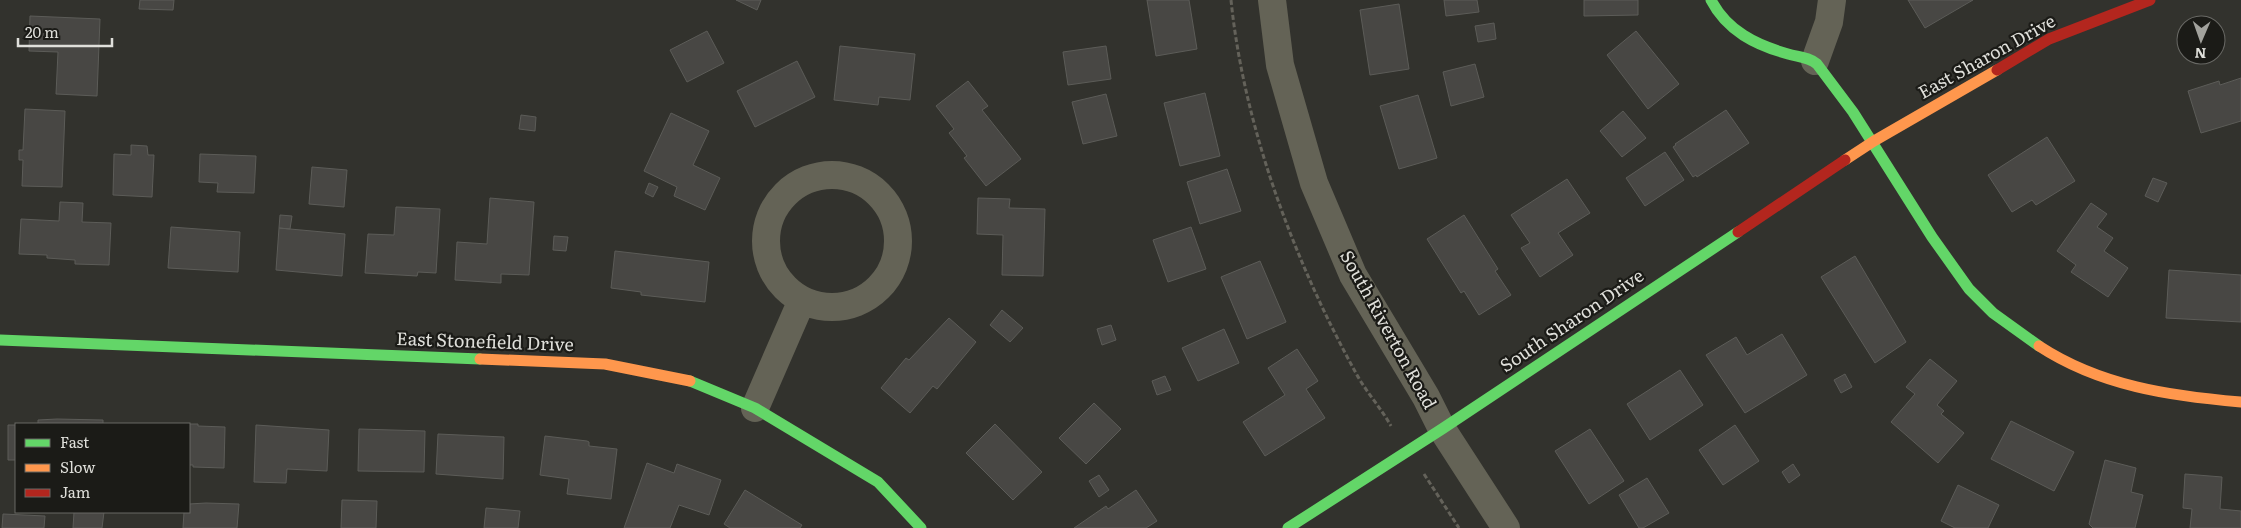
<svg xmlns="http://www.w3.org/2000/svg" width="2241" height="528" viewBox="0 0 2241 528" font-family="Literata,serif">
  <rect width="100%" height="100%" fill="#32322d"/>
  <path fill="#484744" stroke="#5c5c58" d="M140 0H174L173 10 139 9Z
    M736 0H761L757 10Z
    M1147 0H1189L1197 49 1156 56Z
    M1444 0H1477L1479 12 1446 16Z
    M1584 0H1638V15L1584 16Z
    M1908 0H1973L1925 28Z
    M1399 4 1409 69 1370 75 1360 10Z
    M30 16 100 19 97 96 56 94 58 52 29 51Z
    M1494 23 1496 39 1478 42 1475 26Z
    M707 31 724 63 687 82 670 50Z
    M1636 31 1679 84 1648 109 1607 55Z
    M840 46 915 54 910 100 879 97 878 105 834 100Z
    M1106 46 1111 79 1068 85 1063 52Z
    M797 61 815 97 755 127 737 91Z
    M1475 64 1484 97 1451 106 1443 72Z
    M2241 78V121L2201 133 2188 91 2219 81 2220 85Z
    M968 81 988 106 982 110 1021 159 986 186 964 158 967 156 949 133 954 129 936 106Z
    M1205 93 1220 156 1180 166 1164 103Z
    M1106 94 1117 136 1083 144 1072 102Z
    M1418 95 1437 158 1399 169 1380 106Z
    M25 109 65 111 62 187 22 186 23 160H19V150H23Z
    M1726 110 1749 143 1697 177 1696 175 1693 177 1673 147 1676 145 1675 144Z
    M1623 111 1646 138 1622 157 1600 131Z
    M671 113 709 131 693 165 720 178 705 210 674 196 677 187 644 171Z
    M521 115 536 117 535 131 519 129Z
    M2047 137 2075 181 2036 205 2032 200 2012 212 1988 175Z
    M131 145 147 146 148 155H154L152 197 113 195 114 154 131 155Z
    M1665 152 1684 180 1645 206 1626 178Z
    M200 154 256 156 254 193 217 192 218 183 199 182Z
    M312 167 347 170 344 207 309 204Z
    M1227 169 1241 211 1200 224 1187 182Z
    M2153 178 2167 183 2158 202 2145 196Z
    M1567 179 1590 213 1558 233 1573 255 1540 277 1521 248 1530 243 1511 215Z
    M649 183 658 187 653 197 645 193Z
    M490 198 534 202 529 275 501 274V283L455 280 457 242 487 244Z
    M978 198 1010 199 1009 208 1045 209 1043 276 1002 275 1003 235 977 234Z
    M60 202 83 203 82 222 111 223 109 265 75 264V260L47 258V255L19 254 21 219 59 221Z
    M2091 203 2107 214 2097 227 2113 238 2104 251 2128 268 2108 297 2071 272 2076 265 2057 251Z
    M396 207 440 209 436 273 418 272 417 276 365 273 368 234 394 235Z
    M280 215 292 216 290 229 279 228Z
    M1464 215 1498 269 1495 271 1511 295 1479 315 1464 291 1461 293 1427 239Z
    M171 227 240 232 238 272 168 268Z
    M1191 227 1206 269 1168 282 1153 240Z
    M279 228 345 234 342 276 276 270Z
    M554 236 568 237 566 251 553 250Z
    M615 251 709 262 705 302 641 295V292L611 288Z
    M1855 256 1906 342 1875 363 1821 277Z
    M1260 261 1286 322 1247 339 1221 277Z
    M2169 270 2241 275V322L2166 318Z
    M1002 310 1023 328 1010 342 990 325Z
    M949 318 976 342 937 389 933 386 910 413 881 388 906 358 909 360Z
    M1111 325 1116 340 1102 345 1097 329Z
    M1224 329 1239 363 1198 381 1182 348Z
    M1782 334 1807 375 1745 413 1706 355 1736 337 1747 355Z
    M1297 349 1318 381 1306 389 1325 418 1265 456 1243 422 1285 395 1268 368Z
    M1930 359 1957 381 1937 405 1944 411 1941 414 1964 433 1938 463 1891 422 1915 394 1906 387Z
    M1680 370 1703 405 1650 440 1627 404Z
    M1845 374 1852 387 1841 393 1834 380Z
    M1165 376 1171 390 1157 395 1152 381Z
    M1094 403 1121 429 1086 464 1059 438Z
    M57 419 103 420V424H38V420Z
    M2011 421 2074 452 2054 491 1991 459Z
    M160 424H198V426L225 427 224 468 193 467V465H189V424Z
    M995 424 1042 472 1013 500 966 453Z
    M8 425H16V460H8Z
    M256 425 329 430 327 471 287 469 286 483 254 482Z
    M1735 425 1759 461 1723 485 1699 450Z
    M359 429 425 431 424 472 358 471Z
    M1590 429 1624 481 1589 504 1555 451Z
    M438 434 504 437 503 479 436 474Z
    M545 436 587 441 589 442V446L617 449 611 499 567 494 569 479 540 475Z
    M2105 460 2136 468 2131 492 2143 495 2135 528H2093L2089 524Z
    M647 463 674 473 677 464 721 480 709 515 679 505 670 528H624Z
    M1793 464 1800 475 1789 483 1782 472Z
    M2185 474 2222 477 2220 509 2241 511V528H2190L2192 509 2183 508Z
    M1099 475 1109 490 1099 497 1089 481Z
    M1647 478 1669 513 1643 528H1639L1619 495Z
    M1958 485 1999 505 1988 528H1955L1941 521Z
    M745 490 802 525 800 528H730L724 524Z
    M1136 490 1157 521 1146 528H1074L1106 506 1108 509Z
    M342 500 377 501 376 528H341Z
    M206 503 239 504 237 528H183L184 512H189V504Z
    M486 508 520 511 518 528H484Z
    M74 512H104L102 528H73Z
    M3 514 45 516 44 528H2Z"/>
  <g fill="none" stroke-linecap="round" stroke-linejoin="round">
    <path stroke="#64625a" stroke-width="3" stroke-dasharray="5 2.5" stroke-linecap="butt" d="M1231 0C1244 128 1295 263 1357 375 1367 393 1381 408 1391 426
      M1424 474 1459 528"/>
    <path stroke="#646356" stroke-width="28" d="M1272 0 1280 65 1314 183 1353 275 1426 397 1442 429 1506 528
      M1815 61 1829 22 1832 0
      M766 241a66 66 0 1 1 132 0a66 66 0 1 1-132 0Z
      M755 408 802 300"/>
    <path stroke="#63d668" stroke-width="11" d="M1711 0C1727 31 1756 45 1788 54 1798 57 1809 57 1817 64L1853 112 1932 237 1969 289 1993 313 2039 346
      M0 340 480 359
      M690 381 755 408 878 482 921 528
      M1288 528 1442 429 1738 232"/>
    <path stroke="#ff974d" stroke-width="11" d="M1845 160 1874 141 1997 70
      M2039 346C2100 386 2170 396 2241 402
      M480 359 605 364 690 381"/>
    <path stroke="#b3261e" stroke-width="11" d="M1997 70 2049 39 2150 0
      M1738 232 1845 160"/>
  </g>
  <g text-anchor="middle" stroke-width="4.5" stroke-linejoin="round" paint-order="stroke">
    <g font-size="18" fill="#dfdfda" stroke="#1b1b17">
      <text transform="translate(1987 57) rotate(-29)" y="6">East Sharon Drive</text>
      <text transform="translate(1572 321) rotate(-34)" y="6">South Sharon Drive</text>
      <text transform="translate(1388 330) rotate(61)" y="6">South Riverton Road</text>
      <text transform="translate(485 342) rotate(2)" y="6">East Stonefield Drive</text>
    </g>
  </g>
  <rect x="15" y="423" width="175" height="90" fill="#1b1b17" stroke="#696965"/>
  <rect x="25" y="439" width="25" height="8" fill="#63d668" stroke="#696965"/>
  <text x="60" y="448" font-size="15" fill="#dfdfda">Fast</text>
  <rect x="25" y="464" width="25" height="8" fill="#ff974d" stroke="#696965"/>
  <text x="60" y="473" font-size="15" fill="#dfdfda">Slow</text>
  <rect x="25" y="489" width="25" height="8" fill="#b3261e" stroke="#696965"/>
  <text x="60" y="498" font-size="15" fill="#dfdfda">Jam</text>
  <g transform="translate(2201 40) rotate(182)"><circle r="24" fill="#1b1b17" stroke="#696965"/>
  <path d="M0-4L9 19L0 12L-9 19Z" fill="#a2a29d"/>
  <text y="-8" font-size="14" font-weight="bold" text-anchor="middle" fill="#dfdfda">N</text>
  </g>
  <path d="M18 38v8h94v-8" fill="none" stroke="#dfdfda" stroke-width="2.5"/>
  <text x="25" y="38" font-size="15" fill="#dfdfda" stroke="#1b1b17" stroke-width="4" paint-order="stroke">20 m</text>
</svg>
